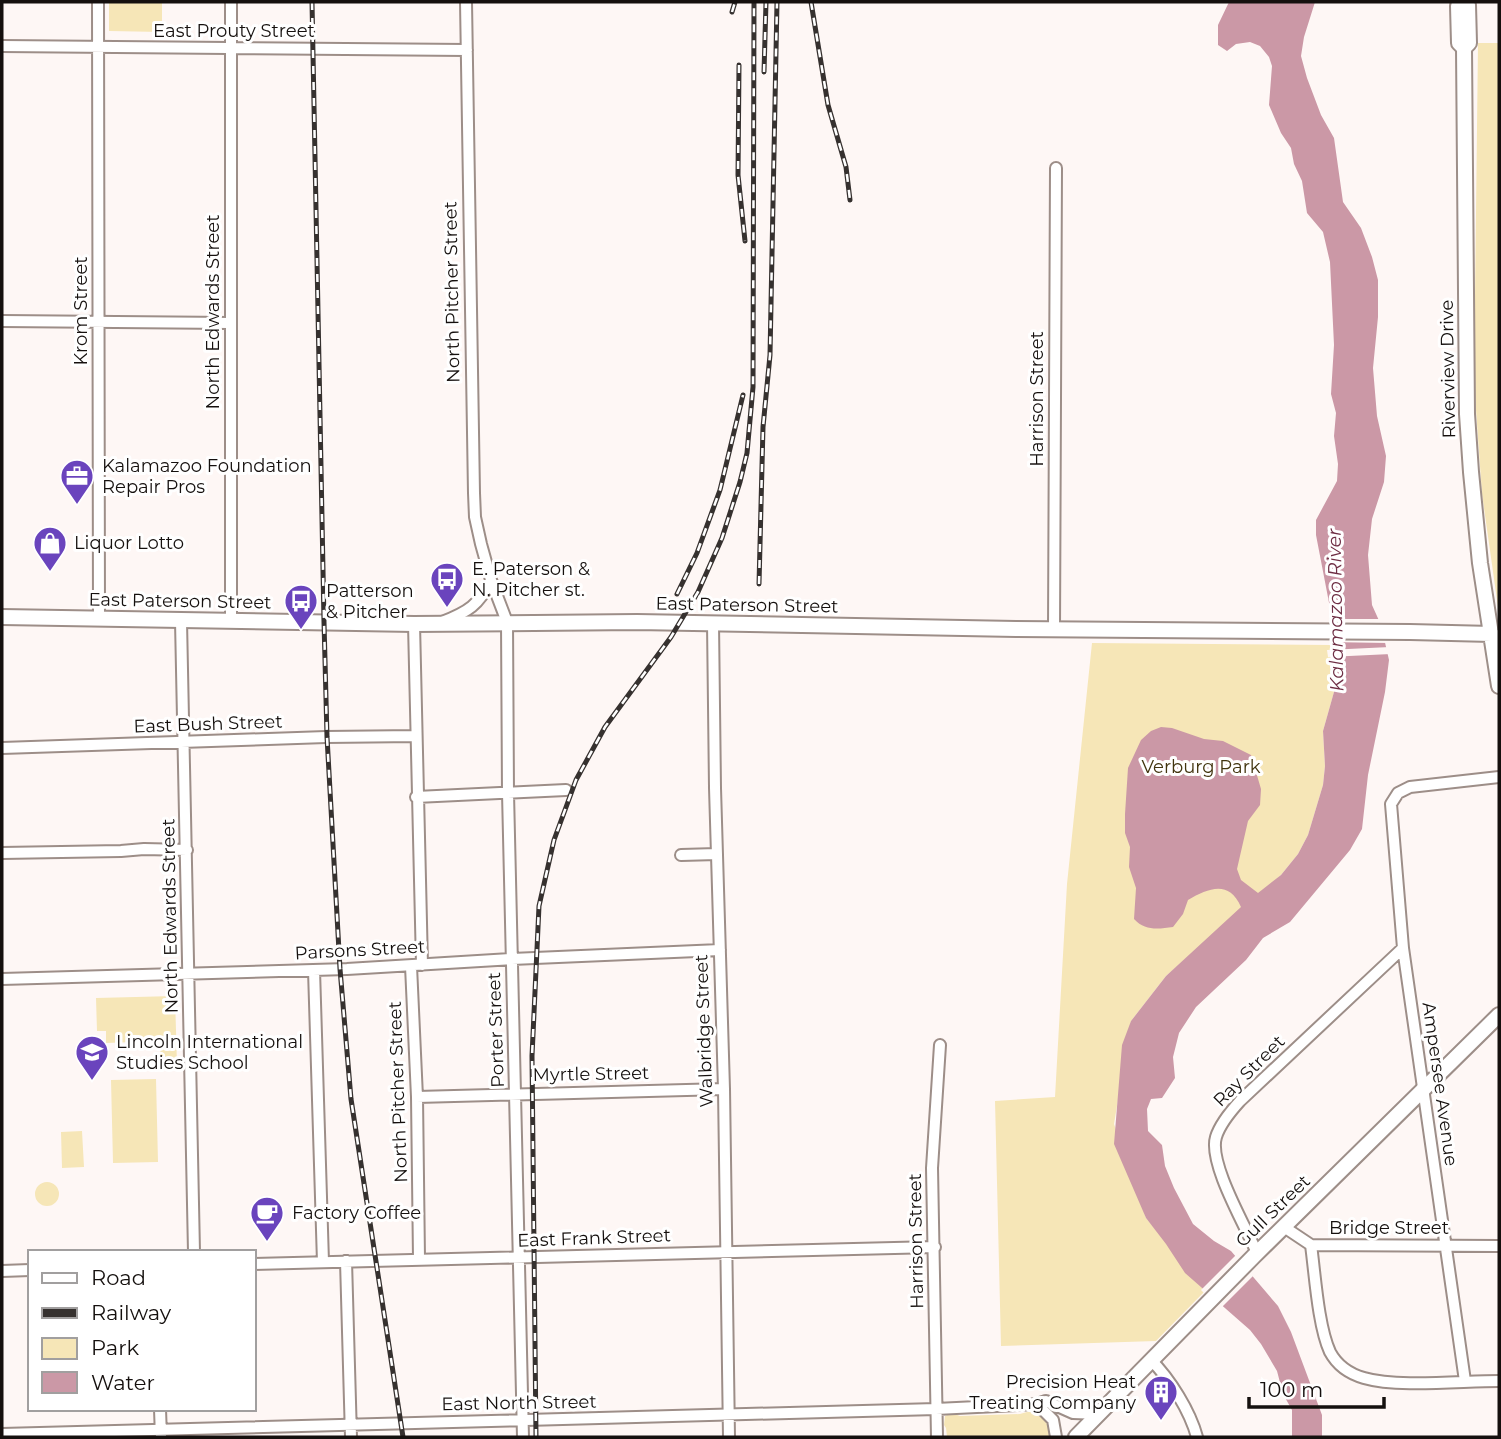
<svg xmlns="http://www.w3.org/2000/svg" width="1501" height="1439" viewBox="0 0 1501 1439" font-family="Montserrat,sans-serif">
  <rect width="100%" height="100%" fill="#fef7f5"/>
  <path fill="#f6e6b7" d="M109 2H162V32L109 31Z
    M1478 43H1499V614L1482 494 1474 382Z
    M1092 643 1331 645 1335 673 1334 692 1323 731 1325 766 1323 785 1308 835 1298 854 1281 875 1166 976 1131 1021 1114 1124 1146 1218 1206 1290 1156 1341 1001 1346 995 1101 1055 1097 1067 884Z
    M175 996 177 1065H161L160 1041 106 1043V1031H97L96 998Z
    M156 1079 158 1162 113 1163 111 1080Z
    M82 1131 84 1167 62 1168 61 1132Z
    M35 1194a12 12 0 1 1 24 0a12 12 0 1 1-24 0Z
    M1034 1410C1048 1414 1050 1425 1052 1437H947L946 1428 944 1425 945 1416 952 1413 960 1416 1020 1414Z"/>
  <path fill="#cb98a6" d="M1229 2H1315L1304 37 1301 56 1307 78 1321 115 1334 138 1343 202 1361 228 1372 257 1378 280V317L1373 368 1377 416 1386 456 1384 482 1372 519 1368 555 1372 605 1381 625 1389 660 1385 692 1368 775 1362 829 1350 850 1290 922 1263 938 1246 960 1196 1007 1179 1033 1173 1057 1175 1078 1162 1098 1151 1099 1147 1109 1148 1131 1162 1145 1165 1166 1174 1188 1193 1224 1214 1241 1231 1251 1278 1306 1291 1332 1322 1415V1437H1292V1410L1283 1394 1277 1371 1261 1344 1250 1330 1185 1273 1166 1244 1146 1218 1114 1144 1122 1045 1131 1021 1166 976 1241 907C1229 880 1209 888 1188 900L1183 914 1173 927C1158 929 1145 931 1134 919L1136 888 1129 867 1130 847 1125 833V814L1128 768 1141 740 1151 731 1161 727 1172 728 1204 739 1223 741 1251 755 1261 789 1260 805 1248 821 1237 869 1241 880 1258 893 1281 875 1298 854 1308 835 1323 785 1325 766 1323 731 1334 692 1335 673 1331 650V613L1316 535V520L1337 481 1338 464 1334 436 1336 413 1331 394 1334 345 1330 262 1323 232 1307 213 1302 181 1294 164 1291 148 1281 133 1269 105 1272 66 1269 57 1260 46 1250 42 1236 44 1227 51 1218 45V25Z"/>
  <path fill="#fef7f5" d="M1327 619H1382L1388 643 1327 642Z
    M1390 647 1391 654 1328 657 1327 650Z
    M1238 1253 1255 1274 1220 1309 1201 1290Z"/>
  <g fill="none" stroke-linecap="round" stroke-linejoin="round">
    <defs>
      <path id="minor" d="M98 2 99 620
        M466 2 474 493 475 517 481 544 491 580 507 622 508 793 523 1437
        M2 46 467 50
        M2 321 230 323
        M181 621 194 1252
        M231 622V2
        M442 622C468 612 479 605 491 580
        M713 623 715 788 724 1089 729 1437
        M414 624 422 965
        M1054 630 1056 168
        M2 748 326 737 416 736
        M416 797 566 790
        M2 853 121 851 144 849 187 850
        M681 855 717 854
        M411 966 417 1097 419 1259
        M314 970 323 1262
        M2 979 347 969 512 959 720 950
        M417 1097 724 1089
        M1284 1227 1311 1245 1499 1246
        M1311 1245C1315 1274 1318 1326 1330 1352 1337 1365 1350 1374 1364 1378 1398 1388 1461 1381 1499 1381
        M1257 1253C1246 1227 1208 1163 1216 1137 1220 1124 1230 1112 1240 1101L1403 948
        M346 1261 351 1437
        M254 1264 935 1247
        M2 1271 30 1270
        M1151 1360C1170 1379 1190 1411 1197 1437
        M1465 1381 1403 948 1391 804 1398 793 1410 787 1499 777
        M1037 1404 1053 1420 1056 1437
        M160 1409 161 1437
        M2 1434 936 1409 1037 1404 1046 1401 1073 1413 1100 1414
        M937 1437 932 1168 940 1045"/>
      <path id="tertiary" d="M1462 2 1458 6 1459 43 1464 48
        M1463 2 1468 5 1469 43 1464 48 1467 414 1471 472 1480 563 1499 686
        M2 617 414 624 637 622 1016 629 1410 632 1492 634
        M1076 1437 1254 1256 1499 1015"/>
    </defs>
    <use href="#minor" stroke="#9d8e88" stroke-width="14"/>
    <use href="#tertiary" stroke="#9d8e88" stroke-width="18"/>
    <use href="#minor" stroke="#fff" stroke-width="10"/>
    <use href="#tertiary" stroke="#fff" stroke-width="14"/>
    <defs>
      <path id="rail" d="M312 2 324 622 327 737 340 969 351 1099 403 1437
        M811 2 828 105 846 167 850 200
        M732 12 735 2
        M739 65 738 175 745 241
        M764 72 766 2
        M759 584 763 427 770 355 777 2
        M677 594 697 553 720 490 743 395
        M536 1437 532 1056 539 906 554 840 576 780 605 727 671 637 698 592 722 538 740 482 747 453 753 387 754 2"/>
    </defs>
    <use href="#rail" stroke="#36312f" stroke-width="5"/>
    <use href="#rail" stroke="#fff" stroke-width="2.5" stroke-dasharray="8" stroke-linecap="butt"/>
  </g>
  <defs>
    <symbol id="office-pin" viewBox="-11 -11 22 30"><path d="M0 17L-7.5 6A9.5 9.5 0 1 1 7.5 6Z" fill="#6a44bd" stroke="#fff"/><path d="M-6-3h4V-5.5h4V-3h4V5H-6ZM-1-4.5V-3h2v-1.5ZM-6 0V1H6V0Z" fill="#fff"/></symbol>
    <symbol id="shop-pin" viewBox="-11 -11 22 30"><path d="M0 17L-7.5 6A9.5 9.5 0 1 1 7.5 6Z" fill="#6a44bd" stroke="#fff"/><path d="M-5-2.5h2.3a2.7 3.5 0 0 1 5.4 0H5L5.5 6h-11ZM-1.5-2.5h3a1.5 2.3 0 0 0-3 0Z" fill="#fff"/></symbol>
    <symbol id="bus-pin" viewBox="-11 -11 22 30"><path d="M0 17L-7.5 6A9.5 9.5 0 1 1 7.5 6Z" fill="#6a44bd" stroke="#fff"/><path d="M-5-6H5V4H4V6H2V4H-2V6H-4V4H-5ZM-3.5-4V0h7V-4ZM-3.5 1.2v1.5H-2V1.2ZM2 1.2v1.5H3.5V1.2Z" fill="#fff"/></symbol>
    <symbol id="school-pin" viewBox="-11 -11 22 30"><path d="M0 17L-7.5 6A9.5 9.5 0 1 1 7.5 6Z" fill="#6a44bd" stroke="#fff"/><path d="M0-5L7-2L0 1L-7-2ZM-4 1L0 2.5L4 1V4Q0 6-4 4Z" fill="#fff"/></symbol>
    <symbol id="cafe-pin" viewBox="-11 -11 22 30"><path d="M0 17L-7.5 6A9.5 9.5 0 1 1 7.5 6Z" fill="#6a44bd" stroke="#fff"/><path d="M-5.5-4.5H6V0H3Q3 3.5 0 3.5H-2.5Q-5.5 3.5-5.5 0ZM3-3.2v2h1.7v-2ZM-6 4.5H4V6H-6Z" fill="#fff"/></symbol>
    <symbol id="building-pin" viewBox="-11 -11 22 30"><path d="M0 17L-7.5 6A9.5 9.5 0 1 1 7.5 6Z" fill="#6a44bd" stroke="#fff"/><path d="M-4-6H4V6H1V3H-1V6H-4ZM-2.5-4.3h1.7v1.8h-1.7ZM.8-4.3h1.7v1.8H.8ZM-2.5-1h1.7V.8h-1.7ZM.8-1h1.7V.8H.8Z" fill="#fff"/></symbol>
  </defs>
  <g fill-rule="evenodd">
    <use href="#office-pin" x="58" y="457" width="38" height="52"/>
    <use href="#shop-pin" x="31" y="524" width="38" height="52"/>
    <use href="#bus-pin" x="428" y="560" width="38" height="52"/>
    <use href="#bus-pin" x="282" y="582" width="38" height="52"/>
    <use href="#school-pin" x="73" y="1033" width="38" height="52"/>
    <use href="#cafe-pin" x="248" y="1194" width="38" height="52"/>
    <use href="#building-pin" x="1142" y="1373" width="38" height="52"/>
  </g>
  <g text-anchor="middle" stroke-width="6" stroke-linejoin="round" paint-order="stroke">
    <g font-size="18" fill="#15100e" stroke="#fff">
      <text x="234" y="37">East Prouty Street</text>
      <text transform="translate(452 292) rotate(-91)" y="6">North Pitcher Street</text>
      <text transform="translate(81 311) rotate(-90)" y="6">Krom Street</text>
      <text transform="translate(213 312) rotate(-90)" y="6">North Edwards Street</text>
      <text transform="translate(1448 369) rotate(-91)" y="6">Riverview Drive</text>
      <text transform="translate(1037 399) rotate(-90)" y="6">Harrison Street</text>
      <text transform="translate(180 601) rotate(1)" y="6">East Paterson Street</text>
      <text transform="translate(747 605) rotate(1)" y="6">East Paterson Street</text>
      <text transform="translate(208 724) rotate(-2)" y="6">East Bush Street</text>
      <text transform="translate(170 916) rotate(-91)" y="6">North Edwards Street</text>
      <text transform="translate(360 950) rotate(-3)" y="6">Parsons Street</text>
      <text transform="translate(496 1030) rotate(-92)" y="6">Porter Street</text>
      <text transform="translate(704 1031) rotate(-92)" y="6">Walbridge Street</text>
      <text transform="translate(1249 1071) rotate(-45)" y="6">Ray Street</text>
      <text transform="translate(591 1074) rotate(-1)" y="6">Myrtle Street</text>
      <text transform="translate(1440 1084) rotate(82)" y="6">Ampersee Avenue</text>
      <text transform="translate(398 1092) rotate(-92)" y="6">North Pitcher Street</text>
      <text transform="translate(1273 1211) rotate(-44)" y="6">Gull Street</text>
      <text x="1389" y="1234">Bridge Street</text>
      <text transform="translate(594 1238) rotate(-2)" y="6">East Frank Street</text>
      <text transform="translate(916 1241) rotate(-91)" y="6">Harrison Street</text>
      <text transform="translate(519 1403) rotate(-1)" y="6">East North Street</text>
    </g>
    <g font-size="18" fill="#15100e" stroke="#fff" text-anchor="start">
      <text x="102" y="472">Kalamazoo Foundation<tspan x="102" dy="21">Repair Pros</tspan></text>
      <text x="74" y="549">Liquor Lotto</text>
      <text x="472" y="575">E. Paterson &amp;<tspan x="472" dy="21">N. Pitcher st.</tspan></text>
      <text x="326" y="597">Patterson<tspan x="326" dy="21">&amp; Pitcher</tspan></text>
      <text x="116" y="1048">Lincoln International<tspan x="116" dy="21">Studies School</tspan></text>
      <text x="292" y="1219">Factory Coffee</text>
      <text x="1136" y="1388" text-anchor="end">Precision Heat<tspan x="1136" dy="21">Treating Company</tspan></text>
    </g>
    <g font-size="18" fill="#41340e" stroke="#fff">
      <text x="1201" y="773">Verburg Park</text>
    </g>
    <g font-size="19" font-style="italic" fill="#6e2e44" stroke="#fff">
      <text transform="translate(1335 610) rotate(-91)" y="7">Kalamazoo River</text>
    </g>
  </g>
  <rect width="1501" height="1439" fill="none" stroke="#15100e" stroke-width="7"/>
  <rect x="28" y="1250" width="228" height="161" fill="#ffffff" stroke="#a19f9f" stroke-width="2"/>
  <rect x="42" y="1273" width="35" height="10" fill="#ffffff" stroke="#a19f9f" stroke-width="2"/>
  <text x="91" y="1285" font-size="21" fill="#15100e">Road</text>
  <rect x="42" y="1308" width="35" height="10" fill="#36312f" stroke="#a19f9f" stroke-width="2"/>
  <text x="91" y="1320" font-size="21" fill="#15100e">Railway</text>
  <rect x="42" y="1338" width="35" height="21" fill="#f6e6b7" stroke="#a19f9f" stroke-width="2"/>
  <text x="91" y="1355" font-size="21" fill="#15100e">Park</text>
  <rect x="42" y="1372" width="35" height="21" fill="#cb98a6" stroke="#a19f9f" stroke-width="2"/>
  <text x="91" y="1390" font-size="21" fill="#15100e">Water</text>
  <path d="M1249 1397v10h135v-10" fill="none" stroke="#15100e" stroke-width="3.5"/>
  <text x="1260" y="1397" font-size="21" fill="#15100e" stroke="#ffffff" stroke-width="5" paint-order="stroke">100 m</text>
</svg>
